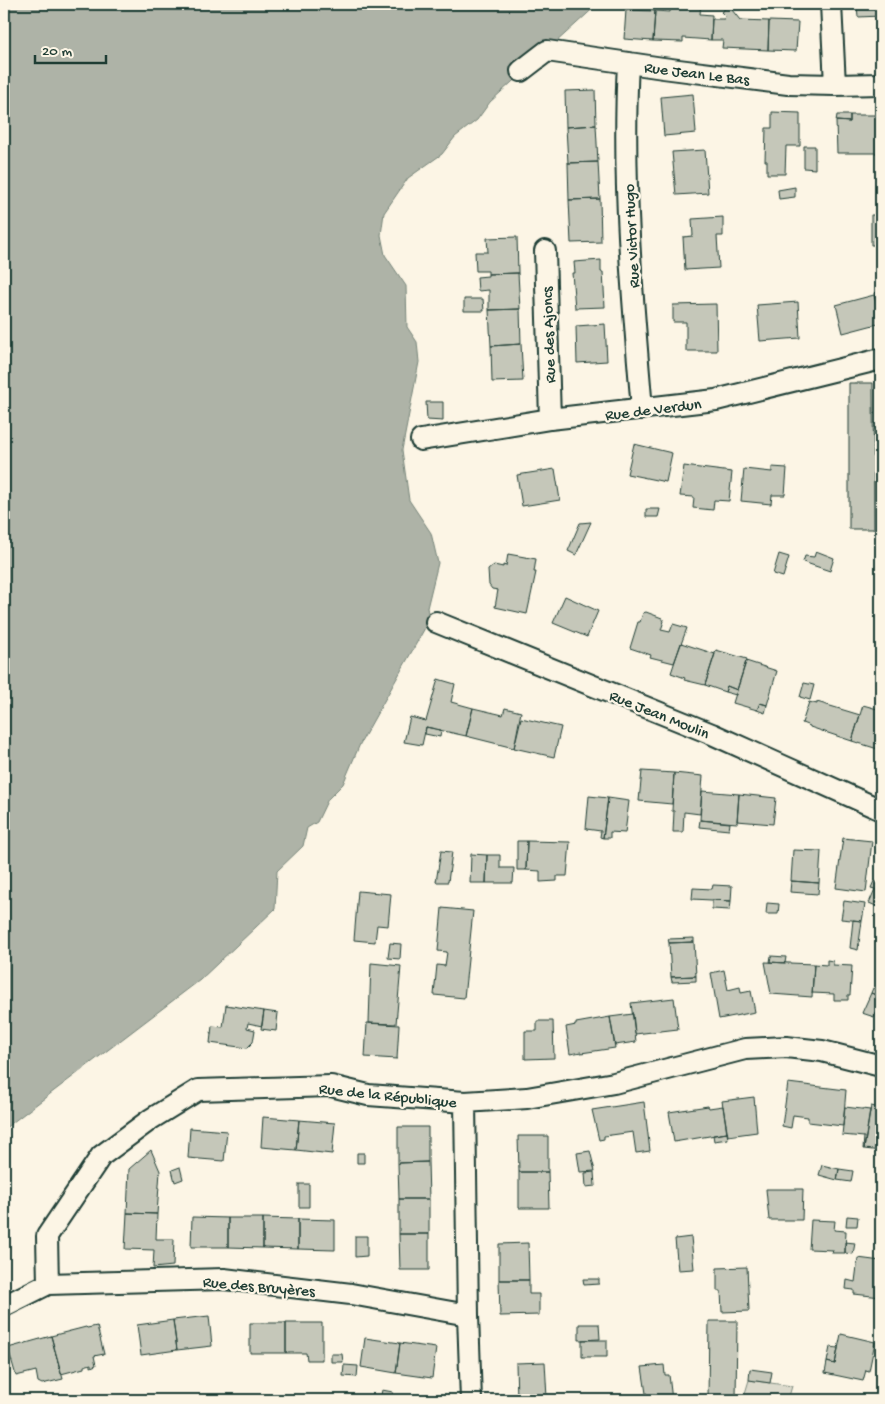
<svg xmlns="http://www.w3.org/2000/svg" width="885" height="1404" viewBox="0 0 885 1404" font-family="'Gochi Hand',sans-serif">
  <rect width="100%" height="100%" fill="#fcf5e5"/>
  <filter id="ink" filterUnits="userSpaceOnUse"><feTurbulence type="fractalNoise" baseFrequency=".02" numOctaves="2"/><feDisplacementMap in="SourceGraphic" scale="10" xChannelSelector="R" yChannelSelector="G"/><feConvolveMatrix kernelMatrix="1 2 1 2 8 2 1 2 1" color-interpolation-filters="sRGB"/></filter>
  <g filter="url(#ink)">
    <path fill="#dcdacc" stroke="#7e8c80" d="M749 1380 792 1386 788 1400H743Z"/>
    <path fill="#aeb3a7" stroke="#758479" d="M4 4H598L490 102 477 120 455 137 442 154 408 178 384 213 381 235 385 255 406 286 407 327 417 342 419 362 402 450 409 500 431 533 438 563 427 608 430 619 360 744 343 784 328 799 317 822 307 828 303 846 277 871 275 909 200 980 4 1129Z"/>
    <path fill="#c5c7b9" stroke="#1f3d34" d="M674 4H701L700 14 712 15 711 40 683 38V42L653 41 655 11 670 12V7Z
      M879 4H881V16L858 17 857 5Z
      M727 7 731 11 732 10 740 20 769 21 768 50 722 48 723 40H711L712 19H724L725 16 721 12Z
      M626 10 655 11 653 41 624 39Z
      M769 21 798 22 796 51 768 50Z
      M877 29H881V58H879Z
      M595 90 596 125 566 127 565 91Z
      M693 94 696 133 664 136 661 97Z
      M772 112 800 113V146H786L785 174H767V161H765L766 128H772Z
      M837 115H850V122L836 121Z
      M850 115H881V153H837L836 121 850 122Z
      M596 125 598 162 568 163 566 127Z
      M804 146H815V169L804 168Z
      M705 150 708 193 676 195 672 152Z
      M598 162 600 199 569 200 568 163Z
      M795 187V197L779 199 778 190Z
      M600 199 601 242 571 243 569 200Z
      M871 215H881V245H871Z
      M723 217V236H717L719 268 685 270 683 237 693 236 692 219Z
      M517 237 518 273 488 274V271H476L475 252H488L487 238Z
      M601 260V272H603L605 307 575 308 572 273H575L574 262Z
      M518 273 520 309 489 310V290L478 291 477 277 488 276V274Z
      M881 291V323L874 293Z
      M874 295 881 323 843 333 836 305Z
      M464 299H483L484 311H464Z
      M798 302 800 338 760 341 757 305Z
      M716 304 717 351H686V322H673V305Z
      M520 309 521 344 491 346 489 310Z
      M605 324 607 361 577 363 576 326Z
      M521 344 523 381 492 382 491 346Z
      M849 383H873L874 529H849Z
      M426 402H443V421L427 420Z
      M634 444 672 453 666 482 627 474Z
      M684 466 732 472 729 501 714 500 713 510 693 508 694 497 680 496Z
      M772 467 787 468 785 495H772L771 504 741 501 744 469 772 472Z
      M555 469 560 500 522 506 517 475Z
      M646 509H660L658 517H646Z
      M591 522 576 555 568 551 580 523Z
      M816 551 834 558 830 571 803 562 805 556 814 557Z
      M508 554 536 559 534 572H536L527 614 495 607 498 590 492 589 489 585 488 570 494 565 503 567V565L506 566Z
      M779 554 789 557 783 577 773 574Z
      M565 596 598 611 587 637 553 623Z
      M646 612 662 618 664 621 661 630 670 632 673 624 687 628 674 663 650 657 651 655 630 648 638 622H640L643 613Z
      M681 643 715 654 705 685 684 680 685 678 671 673Z
      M716 650 747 659 737 690 727 686 725 692 705 685Z
      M746 661 777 671 767 705 760 703 757 710 733 703Z
      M438 679 455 684 451 702 473 708 466 736 426 727 422 745 404 742 410 717 426 721Z
      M804 683 814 685 810 700 800 697Z
      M727 686 737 690 736 695 725 692Z
      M809 702 817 704V702L860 715 852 741 810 727V726L802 723Z
      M760 703 767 705 765 713 757 710Z
      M863 705 881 710V750L852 741Z
      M473 708 503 715 505 708 521 712 514 748 466 736Z
      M521 718 561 727 554 757 514 748Z
      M426 727 441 730 440 737 425 734Z
      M642 771 674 773 672 804 639 801Z
      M674 773 703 776 700 814 684 812 683 832H673L674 811H672Z
      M702 791 739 794 737 823 700 820Z
      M739 794 776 798 773 824 737 821Z
      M589 796 608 798 603 838 600 837 601 831 586 829Z
      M608 798 629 801 625 833 610 832V838H603Z
      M700 820 730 823 729 830 699 827Z
      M843 838 872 841 866 892 836 888Z
      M517 841H527L526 870H517Z
      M527 841 570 842 567 876H557V881L540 882V871L526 870Z
      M793 850 821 851 819 883 791 881Z
      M441 851 452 852 448 882H436Z
      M471 854 487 855 486 883H470Z
      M487 855H500V868H514L513 883H486Z
      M881 876V908L869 903 875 889 871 888 874 881 878 883Z
      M791 881 819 883 818 894 790 892Z
      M713 885 732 886 731 901 692 899 693 888 712 889Z
      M358 891 391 894 388 926 377 925 375 942 354 940Z
      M712 900 731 901 730 910 712 909Z
      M844 901 865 904 862 921 841 919Z
      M767 903 779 904 778 914H766Z
      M442 908 473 911 464 998 434 995 437 965 445 966 447 952 438 951Z
      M853 920 862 921 858 950 850 948Z
      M694 938V942L669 943 668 939Z
      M694 942 696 976 671 977 669 943Z
      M390 943 401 944 400 959 388 958Z
      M771 956 786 957 785 963 770 962Z
      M827 960 833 961V965L852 966 850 995H848V1000H834V994L812 993 814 964 827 965Z
      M765 962 814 964 812 997 771 994Z
      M371 963 401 966 396 1024 369 1023Z
      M724 970 728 990 740 987 741 993 751 991 755 1012 719 1019 711 973Z
      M696 976V981L672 982 671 977Z
      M873 988 881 991V997L871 993Z
      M871 993 881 997V1014L876 1012 874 1017 862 1013Z
      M674 998 678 1029 635 1034 631 1003Z
      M226 1005 264 1011 262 1026 248 1023 247 1028 255 1030 253 1042 247 1048 210 1043 212 1026 223 1027Z
      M264 1011 278 1013 276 1031 261 1029Z
      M633 1014 636 1042 615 1045 610 1017Z
      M610 1017 615 1048 581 1053V1052L570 1054 566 1027 576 1025V1023Z
      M537 1021H553L554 1058 525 1059V1031H537Z
      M367 1023 399 1025 397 1059 365 1057Z
      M788 1083 846 1090 843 1126 808 1122V1117L793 1115 791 1128 782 1126Z
      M754 1097 757 1132 728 1136 722 1101Z
      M644 1102 650 1151 636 1153 633 1132 604 1136V1139L599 1140 592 1110Z
      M708 1106 709 1108 723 1106 727 1133 674 1142 669 1112Z
      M871 1106 881 1108V1151L864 1149Z
      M845 1107 870 1110 864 1149H863L864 1137 842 1135Z
      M263 1117 299 1120 296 1150 261 1147Z
      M299 1120 335 1123 332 1154 296 1150Z
      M398 1127H428V1162L398 1163Z
      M190 1128 227 1131 224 1161 188 1158Z
      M727 1133 728 1139 714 1141 713 1135Z
      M518 1136H548V1172H519Z
      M151 1150 160 1171 157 1214 127 1213 129 1169Z
      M590 1151 595 1171 580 1172 577 1153Z
      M357 1153H364V1163H357Z
      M428 1162 429 1199H399L398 1163Z
      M822 1165 839 1169 837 1180 819 1175Z
      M180 1167 183 1179 175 1182 172 1170Z
      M839 1169 853 1171 851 1182 837 1180Z
      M519 1172H548L549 1208H519Z
      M594 1172 595 1186 586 1187 585 1173Z
      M299 1184H309V1207H299Z
      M766 1189H803L802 1220H769Z
      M399 1199H429V1234H399Z
      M127 1213 157 1214 156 1239H174L173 1266 153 1268 154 1250 125 1249Z
      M847 1216 858 1217 857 1226H846Z
      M192 1217 228 1218V1247H191Z
      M228 1218H263V1248L228 1247Z
      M263 1218 298 1219V1249L263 1248Z
      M298 1219 335 1220V1250L298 1249Z
      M811 1220 835 1221 834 1230 846 1231 845 1253H832L833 1250 809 1249Z
      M399 1234H429V1270H400Z
      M355 1236H367V1256L355 1257Z
      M691 1237 694 1269 678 1270 675 1239Z
      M845 1242 855 1243 853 1254 845 1253Z
      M528 1243 529 1280H499V1244Z
      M858 1258 881 1261V1297L854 1294V1290L846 1289 847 1280 855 1282Z
      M747 1267 749 1311 722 1312 721 1291H717V1268Z
      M583 1279H599V1284L584 1285Z
      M499 1280H529V1294H539V1315L500 1316Z
      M209 1316 212 1346 177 1350 173 1320Z
      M173 1320 177 1350 141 1355 137 1325Z
      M709 1321H737L736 1399H708Z
      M250 1323H286V1353H250Z
      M286 1323H322V1360H307L306 1353H286Z
      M579 1324H599L600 1339 579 1340Z
      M97 1326 104 1354 94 1356 96 1365 91 1367V1364L84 1366V1368L61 1374 51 1336 86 1327 87 1328Z
      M841 1334 875 1342 869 1371 866 1370 863 1381 825 1373 827 1362 835 1364Z
      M51 1336 63 1379 42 1384 38 1382 36 1371 16 1376 8 1348Z
      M365 1338 400 1343 396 1373 361 1367Z
      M582 1340H607V1357H582Z
      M400 1343 436 1348 432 1378 396 1373Z
      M830 1347 838 1348 835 1364 827 1362Z
      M331 1354H342L343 1362H331Z
      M545 1362 547 1398 517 1399 516 1363Z
      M344 1365 358 1366 357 1377 343 1376Z
      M664 1365 665 1375H669L672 1400H647L642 1367Z
      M750 1369 772 1372 770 1383 749 1380Z
      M382 1390 393 1392 391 1400H380Z
      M434 1397 451 1399V1400H433Z"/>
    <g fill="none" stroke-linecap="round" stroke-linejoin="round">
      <defs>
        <path id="street" d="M831 4 835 85
          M628 63C622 179 632 294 642 409
          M521 71 547 51 663 68 788 84 835 85 881 84
          M545 251 550 419
          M421 440 550 419 716 400 881 359
          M436 622 712 734 881 810
          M465 1102 468 1315 471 1400
          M48 1284 224 1279 351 1294 468 1315
          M4 1306 48 1284 47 1236 101 1156 151 1119 198 1090 331 1086 368 1095 465 1102 527 1098 614 1083 745 1049 786 1047 822 1051 881 1066"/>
      </defs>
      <use href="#street" stroke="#1f3d34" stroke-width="24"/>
      <use href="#street" stroke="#fcf5e5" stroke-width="20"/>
    </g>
  </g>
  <g text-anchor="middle" stroke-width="4.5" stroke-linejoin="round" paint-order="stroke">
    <g font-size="16" fill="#1f3d34" stroke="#fcf5e5">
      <text transform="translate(697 72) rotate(7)" y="6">Rue Jean Le Bas</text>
      <text transform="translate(630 236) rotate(-93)" y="6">Rue Victor Hugo</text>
      <text transform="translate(547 335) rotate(-92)" y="6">Rue des Ajoncs</text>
      <text transform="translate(653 408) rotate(-7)" y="6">Rue de Verdun</text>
      <text transform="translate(660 713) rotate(22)" y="6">Rue Jean Moulin</text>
      <text transform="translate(388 1094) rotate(6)" y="6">Rue de la République</text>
      <text transform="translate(259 1285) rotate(5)" y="6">Rue des Bruyères</text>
    </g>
  </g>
  <rect width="885" height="1404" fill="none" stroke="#fcf5e5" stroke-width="20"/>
  <rect x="10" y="10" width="865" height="1384" fill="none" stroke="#1f3d34" stroke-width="2" filter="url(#ink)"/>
  <path d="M35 55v8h71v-8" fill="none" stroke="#1f3d34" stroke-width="2.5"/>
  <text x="42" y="55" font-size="15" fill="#1f3d34" stroke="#fcf5e5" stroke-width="4" paint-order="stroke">20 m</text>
</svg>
